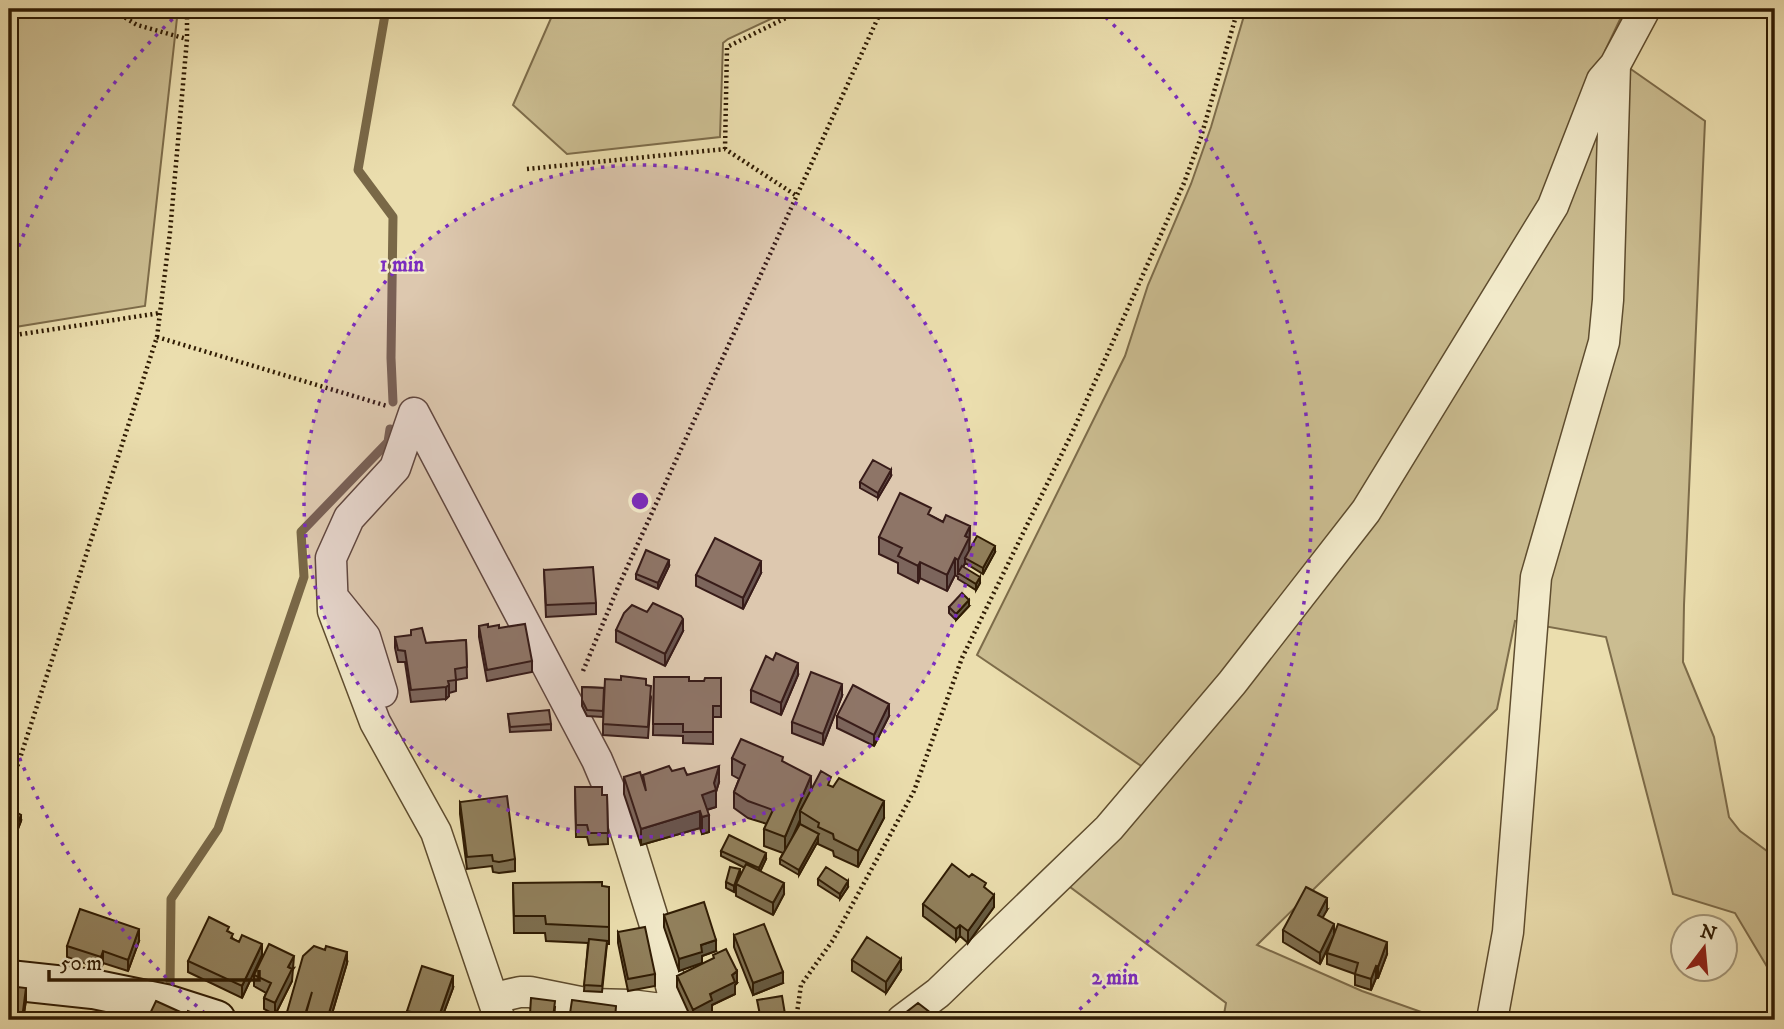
<svg xmlns="http://www.w3.org/2000/svg" width="1784" height="1029" viewBox="0 0 1784 1029" font-family="'IM FELL DW Pica',serif">
  <rect width="100%" height="100%" fill="#ebdeae"/>
  <filter id="stains"><feTurbulence type="fractalNoise" baseFrequency=".00286" numOctaves="4"/><feColorMatrix values="0 0 0 0 .2 0 0 0 0 .09 0 0 0 0 .02 0 0 0 .5 -.17"/></filter>
  <radialGradient id="worn" r=".72"><stop offset=".6" stop-color="#630" stop-opacity="0"/><stop offset="1" stop-color="#630" stop-opacity=".3"/></radialGradient>
  <path fill="#cbbd91" stroke="#7d6c4a" stroke-width="2" d="M9 9H178L145 306 9 328Z
    M555 9H792L728 39 723 43 720 137 567 154 513 105Z
    M1246 9H1625L1605 51 1705 121 1684 605 1683 662 1714 737 1729 817 1740 831 1775 857V977L1772 975 1735 913 1673 894 1606 637 1515 621 1497 709 1257 945 1362 991 1444 1020H1223L1226 1003 1058 878 1156 776 977 655 1125 356 1148 285 1191 184 1211 127Z"/>
  <g fill="none" stroke-linecap="round" stroke-linejoin="round">
    <path stroke="#796847" stroke-width="9" d="M386 9 358 170 393 217 391 358 393 402
      M163 993 170 988 171 899 218 829 304 577 301 532 388 442 390 429
      M115 1020 132 1010"/>
    <defs>
      <path id="street" d="M414 413 395 468 349 518 331 558 333 611 375 722 436 832 500 1020
        M414 413 597 760 622 819 655 925 680 1020
        M336 601 365 637 382 692
        M507 995 520 992H530L590 1004 630 1005 677 1011
        M902 1020 938 993 1109 828 1232 683 1366 511 1553 206 1602 80 1615 65
        M1492 1020 1508 932 1536 577 1604 342 1608 300 1615 65 1645 9"/>
      <path id="secondary" d="M9 980 93 989 166 1004 216 1020"/>
    </defs>
    <use href="#street" stroke="#5e4c2e" stroke-width="33"/>
    <use href="#secondary" stroke="#2f1b03" stroke-width="42"/>
    <path stroke="#2f1b03" stroke-width="4.5" stroke-dasharray="2 3.5" stroke-linecap="butt" d="M111 9 137 25 187 39
      M725 149 727 47 804 9
      M527 169 725 149 797 196
      M9 336 160 313
      M157 337 387 406
      M583 671 619 585 882 9
      M9 792 157 337 170 232 187 39V9
      M796 1020 801 985 833 940 914 791 962 658 1072 433 1184 183 1201 137 1238 9"/>
    <use href="#street" stroke="#f2eaca" stroke-width="30"/>
    <use href="#secondary" stroke="#f2eaca" stroke-width="38"/>
  </g>
  <path fill="#7d6e4f" stroke="#2f1b03" stroke-width="2" fill-rule="evenodd" d="M891 476 878 498 860 488V482Z
    M931 516 943 522 970 526 969 550 995 552 983 574 965 563 963 567 980 583 976 590 958 579V577L955 575 947 591 920 578 918 583 898 573V563L879 554V537Z
    M669 566 658 589 636 579V574Z
    M544 570 596 603V614L546 617Z
    M761 573 743 609 696 586V575Z
    M969 606 956 620 949 613V607Z
    M479 626 499 628 532 661V672L487 681 479 637Z
    M616 630 683 631 665 666 616 642Z
    M395 637 426 643 466 640 467 678 456 680V691L449 693V696L446 699 411 702 405 662H398L395 648Z
    M798 675 781 715 751 702V690Z
    M654 677 689 681H704L721 678V717H713V744L683 743V736L653 735Z
    M646 685 651 697 648 738 603 735V724Z
    M582 687 604 688 603 717 587 716 582 706Z
    M842 696 823 745 792 733V722Z
    M508 714 551 724V730L510 732Z
    M837 716H889L874 746 837 728Z
    M732 758 783 762 811 789 831 787 884 818 858 867 834 856 833 851 818 844V841L799 875 780 864V859L783 853 764 846V829L767 824 748 818 734 808V792L739 779 732 775ZM800 820V825L790 841Z
    M672 771 719 782 716 792V807L707 810 709 832 702 834 700 828 641 845 624 794V777L643 783V775Z
    M575 787 602 795H607L608 844 589 845 587 837H576Z
    M460 802 515 859V871L499 873 493 872 492 866 467 869 460 814Z
    M21 821 16 834 10 831V825Z
    M721 851 766 859 760 871 784 894 773 915 736 896V886L734 892 726 888V882L740 875 738 880 745 868 721 856Z
    M818 879 848 887 840 899 818 885Z
    M513 883 609 887V944H607L602 992 584 991 588 943 546 941 545 933H514Z
    M986 889 994 907 968 943 960 936 956 941 923 916V904Z
    M1327 910 1322 917 1334 934 1387 954 1378 978H1376L1371 990 1355 985V974L1327 964V953L1332 939 1320 964 1283 942V930Z
    M664 915 716 951 702 956 679 971 664 927Z
    M229 932 233 939 262 955 242 998 188 972V961Z
    M618 932 655 974V986L628 991 618 943Z
    M734 935 783 983 753 995 734 947Z
    M139 941 128 971 103 963 101 969 67 957V946Z
    M852 960 901 970 886 993 852 971Z
    M347 963 332 1014 346 1020H287V1012Z
    M294 968 292 971V981L275 1015 264 1009V998L266 993 254 986V975Z
    M677 976 737 983 735 985V994L712 1005V1012L692 1020 677 987Z
    M9 986 26 1000 23 1020H9Z
    M453 988 441 1020H407V1011Z
    M555 1007 554 1020H530V1014Z"/>
  <path fill="#665a40" stroke="#2f1b03" stroke-width="2" d="M891 470V476L878 498V493Z
    M970 526 969 554 965 558V563L960 574H958V560L965 536Z
    M995 546V552L983 574V568Z
    M955 558V575L947 591V575Z
    M669 560V566L658 589V583Z
    M761 561V573L743 609V598Z
    M920 562V578L918 583V566Z
    M980 577V583L976 590V584Z
    M969 600V606L956 620V614Z
    M683 619V631L665 666V654Z
    M798 663V675L781 715V703Z
    M842 684V696L823 745V734Z
    M449 685V696L446 699V687Z
    M889 704V716L874 746V735Z
    M719 766V782L716 792V807L702 811V795L714 783Z
    M811 776V792L800 811V820L785 854V837Z
    M884 801V818L858 867V851Z
    M700 811V828L641 845V829Z
    M21 815V821L16 834V828Z
    M709 815V832L702 834V817Z
    M818 835V841L799 875V870Z
    M766 853V859L759 874V868Z
    M740 869V875L734 892V886Z
    M848 881V887L840 899V894Z
    M784 883V894L773 915V903Z
    M994 895V907L968 943V931Z
    M1327 898V910L1318 926V915Z
    M1334 924V935L1320 964V953Z
    M960 925V936L956 941V929Z
    M139 929V941L128 971V960Z
    M716 940V951L702 956V963L679 971V959L701 945Z
    M1387 942V954L1378 978V967Z
    M262 944V955L242 998V986Z
    M103 951V963L101 969V957Z
    M347 952V963L330 1020 329 1013Z
    M294 956 292 981 275 1015V1003L288 967Z
    M901 959V970L886 993V982Z
    M1376 966V978L1371 990V979Z
    M737 971V983L735 985V994L712 1005V1012L693 1020V1010Z
    M783 972V983L753 995V983Z
    M453 976V988L441 1020H438Z
    M26 988V1000L23 1020H22Z"/>
  <path fill="#91805c" stroke="#2f1b03" stroke-width="2" d="M873 460 891 470 878 493 860 482Z
    M900 493 931 508 928 514 943 522 946 515 970 526 965 536 969 538 958 560 955 558 947 575 920 562 918 566 898 556 902 548 879 537Z
    M977 536 995 546 983 568 965 558Z
    M715 538 761 561 743 598 696 575Z
    M646 550 669 560 658 583 636 574Z
    M962 566 980 577 976 584 958 573Z
    M593 567 596 603 546 605 544 570Z
    M962 593 969 600 956 614 949 607Z
    M653 603 681 616 683 619 665 654 616 630 624 613 632 605 647 612Z
    M488 624V627L499 625V628L525 624 532 661 487 670 479 626Z
    M422 628 426 643 466 640 467 667 455 669 456 680 448 681 449 685 446 687 411 690 405 651 398 650 395 637 411 635V630Z
    M776 653 798 663 781 703 751 690 766 656 773 660Z
    M811 672 842 684 823 734 792 722Z
    M621 676 646 679V685L651 686 648 727 603 724 605 679 621 680Z
    M654 677H689V681H704L705 678H721V706H713V732H683V724H653Z
    M853 685 889 704 874 735 837 716Z
    M582 687 604 688 603 711 587 710 582 700Z
    M549 710 551 724 510 727 508 714Z
    M741 739 783 757 782 761 811 776 785 837 764 829 773 810 748 801 734 792 745 765 732 758Z
    M669 766 672 771 684 768 687 775 719 766 714 783 716 790 702 795 709 815 702 817 700 811 641 829 624 777 640 772 646 791 643 775Z
    M821 771 831 777 828 785 833 787 839 778 884 801 858 851 834 839 833 834 818 827 819 823 800 811Z
    M575 787H602V795H607L608 833H589L587 825H576Z
    M507 796 515 859 499 862 493 861 492 855 467 857 460 802Z
    M16 812 21 815 16 828 10 825Z
    M800 824 819 834 799 870 780 859Z
    M729 835 766 853 759 868 721 851Z
    M746 864 784 883 773 903 736 884Z
    M952 864 969 877 972 874 986 883 984 887 994 895 968 931 960 925 956 929 923 904Z
    M730 867 740 869 734 886 726 882Z
    M826 867 848 881 840 894 818 879Z
    M602 882V886L609 887V927L546 924 545 916H514L513 883Z
    M1306 887 1327 898 1318 915 1334 924 1320 953 1283 930Z
    M704 902 716 940 701 945 702 952 679 959 664 915Z
    M80 909 139 929 128 960 103 951 101 957 67 946Z
    M209 917 229 927 227 931 233 934 231 938 239 942 242 935 262 944 242 986 188 961Z
    M764 924 783 972 753 983 734 935Z
    M1338 924 1387 942 1378 967 1376 966 1371 979 1355 974 1358 963 1327 953Z
    M645 927 655 974 628 979 618 932Z
    M867 937 901 959 886 982 852 960Z
    M589 939 607 941 602 986 584 985Z
    M269 944 294 956 288 967 292 969 275 1003 264 998 271 983 254 975Z
    M314 946 325 950 326 946 347 952 329 1013 346 1018 345 1020H315L305 1017 312 992 304 1018 287 1012 303 956Z
    M726 949 737 971 732 975 735 982 710 994 712 1000 693 1010 677 976 714 958 713 955Z
    M422 966 453 976 438 1019 407 1011Z
    M9 986 26 988 22 1019 9 1017Z
    M782 996 786 1020H761L757 1000Z
    M531 998 555 1001 553 1018 530 1014Z
    M572 1000 616 1006 615 1020H569Z
    M156 1001 187 1015 188 1011 211 1020H147Z
    M918 1003 940 1020H896Z
    M759 1014 761 1020H739Z"/>
  <circle cx="640" cy="501" r="336" fill="#7b2cbf" fill-opacity=".12"/>
  <g fill="none" stroke="#7b2cbf" stroke-width="3.5" stroke-dasharray="3.5 7">
    <circle cx="640" cy="501" r="336"/>
    <path d="M213 1020A672 672 0 0 1 11 736M11 266A672 672 0 0 1 182 10M1098 10A672 672 0 0 1 1067 1020"/>
  </g>
  <circle cx="640" cy="501" r="10" fill="#7b2cbf" stroke="#f2eaca" stroke-width="3.5"/>
  <g font-size="21" text-anchor="middle" font-weight="bold" fill="#7b2cbf" stroke="#f2eaca" stroke-width="5" stroke-linejoin="round" paint-order="stroke">
    <text x="402" y="271">1 min</text>
    <text x="1115" y="984">2 min</text>
  </g>
  <rect width="1784" height="1029" fill="none" stroke="#ebdeae" stroke-width="35"/>
  <rect x="10" y="10" width="1763" height="1008" fill="none" stroke="#2f1b03" stroke-width="3.5"/>
  <rect x="18" y="18" width="1749" height="994" fill="none" stroke="#2f1b03" stroke-width="2"/>
  <g transform="translate(1704 948) rotate(16)"><circle r="33" fill="#f2eaca" stroke="#a4977a" stroke-width="2"/>
  <path d="M0-5L12 26L0 18L-12 26Z" fill="#8f2418"/>
  <text y="-10" font-size="19" font-weight="bold" text-anchor="middle" fill="#2f1b03">N</text>
  </g>
  <path d="M49 970v10h210v-10" fill="none" stroke="#2f1b03" stroke-width="3.5"/>
  <text x="60" y="970" font-size="21" fill="#2f1b03" stroke="#f2eaca" stroke-width="5" paint-order="stroke">50 m</text>
  <rect width="100%" height="100%" filter="url(#stains)"/>
  <rect width="100%" height="100%" fill="url(#worn)"/>
</svg>
